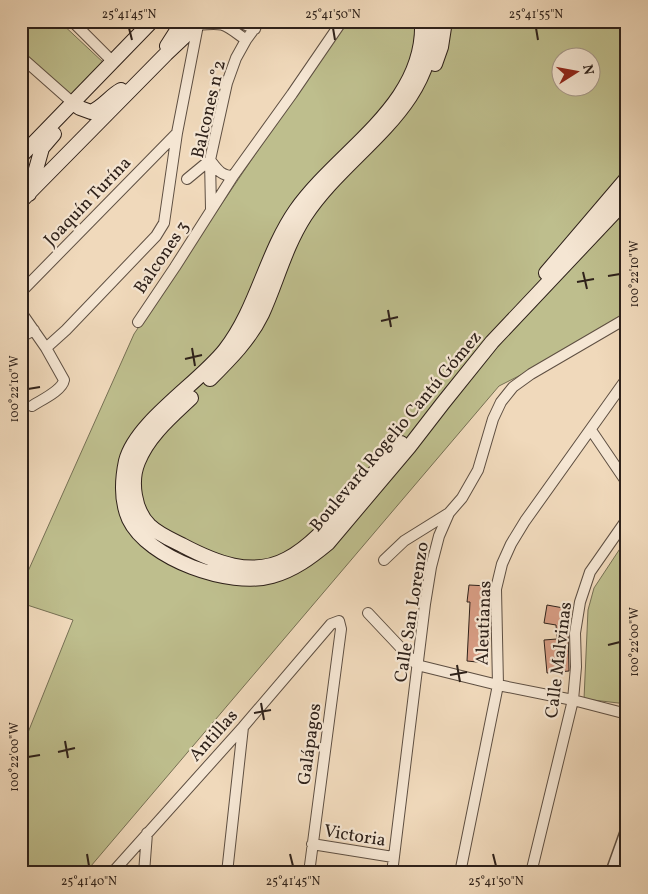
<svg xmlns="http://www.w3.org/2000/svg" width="648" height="894" viewBox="0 0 648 894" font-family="Vollkorn,serif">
  <rect width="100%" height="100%" fill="#f0d9bb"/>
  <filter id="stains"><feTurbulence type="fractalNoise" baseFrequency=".004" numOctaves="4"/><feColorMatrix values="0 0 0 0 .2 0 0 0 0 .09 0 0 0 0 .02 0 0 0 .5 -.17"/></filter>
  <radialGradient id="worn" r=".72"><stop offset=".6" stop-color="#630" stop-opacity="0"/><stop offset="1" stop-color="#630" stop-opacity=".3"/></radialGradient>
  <path fill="#bebe8d" stroke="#767054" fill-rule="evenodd" d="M21 21H59L105 64 72 98 21 52Z
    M342 21H627V321L499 386 85 873H21V741L27 735 73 620 21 603V587L134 334 339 30ZM560 58H590V88H560Z
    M627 538V704L584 699 588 610 594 588Z"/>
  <path fill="#d79c83" stroke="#2e211a" d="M469 585 488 586 486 608H490L488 630 490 631 487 663 467 661 470 602H467Z
    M547 605 569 609 566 631H568L569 671 547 673 544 640 557 639 556 625 544 623Z"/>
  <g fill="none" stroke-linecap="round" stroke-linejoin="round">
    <defs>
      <path id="minor" d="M72 21 113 62
        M237 21 255 29
        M21 57 73 103
        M187 179 210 160C217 169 221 176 233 176
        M211 209 210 160 227 83 236 58 246 40 260 21
        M21 292 177 133
        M21 312 46 348 64 380C62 391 41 400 32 406
        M138 322 175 267 233 176 292 94 342 21
        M21 337 34 330
        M46 348 66 330 156 236 164 223 177 133 198 25C225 22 224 24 246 40
        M591 430 627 483
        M384 560 404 541 449 513
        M368 613 417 665 498 685 573 700 627 714
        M312 844 393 857
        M112 873 243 727 331 624 339 621 341 629 309 873
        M144 873 147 833
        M227 873 243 727
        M392 873 425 604 431 567 439 536 449 513 462 498 478 470 493 419 501 402 513 387 531 374 627 318
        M460 873 498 685 496 589 502 564 511 544 525 521 627 378
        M531 873 573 700 576 667 575 633 580 602 590 572 627 519"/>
      <path id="tertiary" d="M612 873 627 831"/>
      <path id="secondary" d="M422 21C426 105 339 149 296 210 266 253 257 309 225 350 199 383 136 422 126 461 122 480 121 501 129 519 148 559 230 588 272 576 294 570 311 557 328 543L409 447 443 403 492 342 627 199
        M167 46 183 21
        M435 64 441 47 445 21
        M73 103 80 108 91 112C103 107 110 96 121 90
        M21 156 152 21
        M29 194 42 148 54 134
        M21 201 166 54 201 21
        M546 273 627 178
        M210 379C230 359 250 339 262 314 277 281 285 247 305 216 348 150 434 111 433 21
        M191 398C172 416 148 436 138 462 130 481 134 511 150 526 158 534 172 540 182 545 214 562 252 578 287 559 313 545 331 522 350 500 367 481 384 462 401 443"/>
    </defs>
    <use href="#minor" stroke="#5e4f42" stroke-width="12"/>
    <use href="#tertiary" stroke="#5e4f42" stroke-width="15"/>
    <use href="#secondary" stroke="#2e211a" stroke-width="16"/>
    <use href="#minor" stroke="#f5e6d3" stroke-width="10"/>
    <use href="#tertiary" stroke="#f5e6d3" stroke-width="12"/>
    <use href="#secondary" stroke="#f5e6d3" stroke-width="14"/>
  </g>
  <path fill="none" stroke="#2e211a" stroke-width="2" d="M129 28 132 40M333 28 335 40M536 28 538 40M583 272 587 289M608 276 620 274M577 282 594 279M388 310 391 327M381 321 398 317M192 348 195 366M185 359 202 355M28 389 40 387M608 645 620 642M457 665 460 682M450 675 467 672M261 703 264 720M254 713 271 710M65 741 68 758M58 752 75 748M28 757 40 755M87 854 89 866M290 854 293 866M493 854 496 866"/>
  <g text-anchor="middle" stroke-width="4.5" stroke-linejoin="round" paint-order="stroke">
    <g font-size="18" fill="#2e211a" stroke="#f5e6d3">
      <text transform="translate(208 109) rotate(-77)" y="6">Balcones n°2</text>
      <text transform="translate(87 201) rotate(-46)" y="6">Joaquín Turína</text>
      <text transform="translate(161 257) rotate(-56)" y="6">Balcones 3</text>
      <text transform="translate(395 431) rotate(-50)" y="6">Boulevard Rogelio Cantú Gómez</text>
      <text transform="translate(411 612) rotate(-81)" y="6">Calle San Lorenzo</text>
      <text transform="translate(483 623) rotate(-88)" y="6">Aleutianas</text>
      <text transform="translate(558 660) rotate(-83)" y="6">Calle Malvinas</text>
      <text transform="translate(213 735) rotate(-48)" y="6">Antillas</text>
      <text transform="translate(309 744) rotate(-82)" y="6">Galápagos</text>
      <text transform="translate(355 835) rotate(9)" y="6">Victoria</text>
    </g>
  </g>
  <rect width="648" height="894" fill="none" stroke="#f0d9bb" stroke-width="55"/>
  <g transform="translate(576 72) rotate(79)"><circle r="24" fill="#f5e6d3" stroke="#a59789"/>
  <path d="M0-4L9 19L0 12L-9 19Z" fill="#8f2418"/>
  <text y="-8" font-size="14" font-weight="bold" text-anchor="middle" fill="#2e211a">N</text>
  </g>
  <rect x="28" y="28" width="592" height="838" fill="none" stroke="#2e211a" stroke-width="2"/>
  <g font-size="12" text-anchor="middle" fill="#2e211a">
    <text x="129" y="18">25°41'45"N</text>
    <text x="333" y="18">25°41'50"N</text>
    <text x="536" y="18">25°41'55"N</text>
    <text transform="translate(634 274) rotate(-90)" y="4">100°22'10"W</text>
    <text transform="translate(14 389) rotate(-90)" y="4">100°22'10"W</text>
    <text transform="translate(634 642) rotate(-90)" y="4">100°22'00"W</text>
    <text transform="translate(14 757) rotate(-90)" y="4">100°22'00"W</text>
    <text x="89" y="885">25°41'40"N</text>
    <text x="293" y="885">25°41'45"N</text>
    <text x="496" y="885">25°41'50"N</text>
  </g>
  <rect width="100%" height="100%" filter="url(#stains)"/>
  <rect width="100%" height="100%" fill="url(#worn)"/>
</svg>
